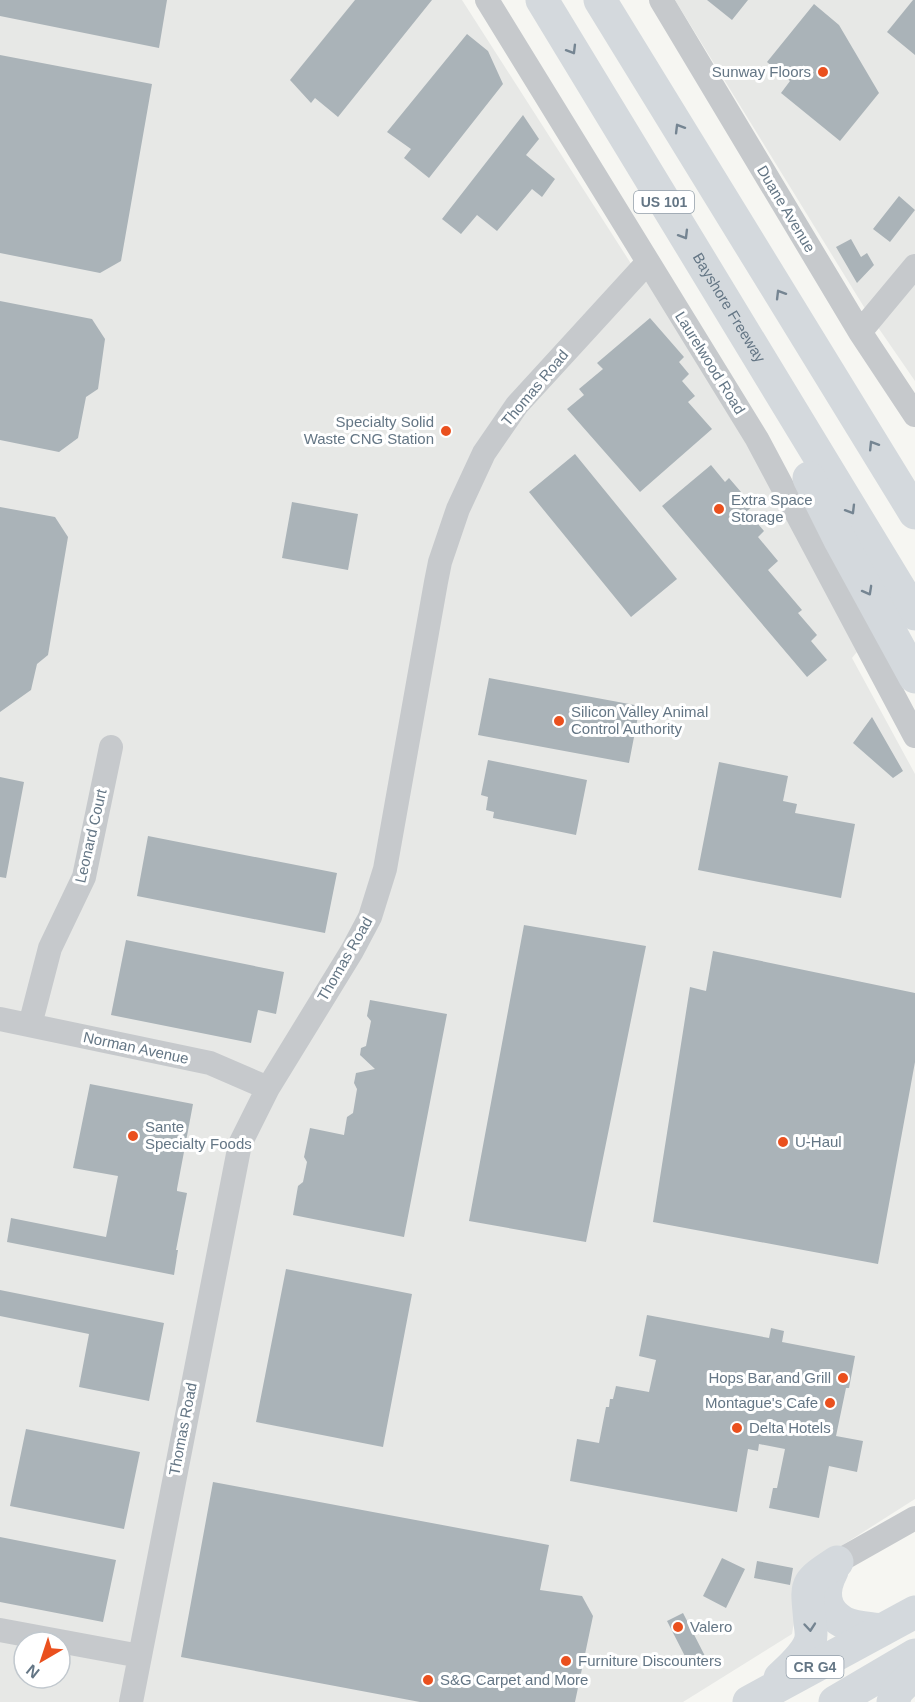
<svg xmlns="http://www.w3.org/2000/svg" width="915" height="1702" viewBox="0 0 915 1702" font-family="Arial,sans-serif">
  <rect width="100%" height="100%" fill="#f6f6f2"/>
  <path fill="#e7e8e6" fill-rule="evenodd" d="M0 0H462L637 273 648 262 865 642 852 658 915 774V1499L802 1571 792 1634 683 1702H0ZM24 1642H60V1678H24Z
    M675 0H915V381L864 307Z"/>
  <path fill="#aab3b8" d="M0 0H167L159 48 0 16Z
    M355 0H432L338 117 315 98 311 103 290 80Z
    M707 0H748L732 20Z
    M913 0H915V55L887 32Z
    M814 4 839 25 879 93 840 141 781 93 790 81 767 62Z
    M467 34 488 51 503 84 429 178 404 158 411 149 387 132Z
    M0 55 152 84 121 261 100 273 0 253Z
    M523 115 539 139 526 155 555 179 542 197 532 189 497 231 477 215 461 234 442 219Z
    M899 196 915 210 890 242 873 229Z
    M851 239 861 257 867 253 874 265 857 283 836 247Z
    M0 301 92 319 105 339 98 389 86 397 78 438 59 452 0 440Z
    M650 318 684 357 679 362 689 374 682 381 695 396 688 402 712 429 640 492 567 409 584 395 579 389 603 369 597 363Z
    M575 454 677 579 631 617 529 492Z
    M711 465 725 482 729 478 753 506 747 511 764 531 758 537 778 561 768 570 802 610 798 613 817 635 811 641 827 660 807 677 662 506Z
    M292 502 358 514 348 570 282 558Z
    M0 507 55 517 68 537 48 655 37 664 31 690 0 712Z
    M489 678 640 706 629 763 478 735Z
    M872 717 903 771 893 778 853 743Z
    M488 760 587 780 576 835 493 818 494 812 486 810 488 797 481 795Z
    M719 762 788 776 783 801 797 804 795 813 855 824 841 898 698 870Z
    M0 777 24 782 6 878 0 877Z
    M148 836 337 873 325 933 137 896Z
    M524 925 646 946 586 1242 469 1221Z
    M126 940 284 972 276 1014 258 1010 251 1043 111 1015Z
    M713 951 915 993V1062L878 1264 653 1222 690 987 706 991Z
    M370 1000 447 1014 404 1237 293 1215 298 1186 303 1182 307 1162 304 1157 310 1128 344 1135 347 1117 353 1113 357 1089 354 1083 356 1073 375 1069 360 1055 361 1048 366 1046 371 1021 367 1016Z
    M90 1084 193 1104 177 1189V1191L187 1193 176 1250H178L174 1275 7 1242 11 1218 106 1237 118 1176 73 1168Z
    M286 1269 412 1294 383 1447 256 1422Z
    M0 1290 164 1323 149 1401 79 1387 89 1334 0 1316Z
    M647 1315 769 1338 771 1328 784 1331 782 1342 855 1356 849 1388H846L836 1436 863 1441 857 1472 829 1466 819 1518 769 1508 773 1488H777L785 1449 759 1444 758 1451 748 1449 737 1512 570 1481 577 1439 599 1443 606 1407H609L610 1399H613L616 1386 649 1392 656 1360 639 1356Z
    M26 1429 140 1452 124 1529 10 1506Z
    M213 1482 549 1545 540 1590 582 1596 593 1616 575 1702H420L181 1657Z
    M0 1537 116 1560 103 1622 0 1602Z
    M722 1558 745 1569 726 1608 703 1596Z
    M757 1561 793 1568 790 1585 754 1578Z
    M683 1613 707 1660 691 1668 667 1621Z"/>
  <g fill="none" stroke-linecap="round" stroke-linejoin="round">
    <path stroke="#c6c9cc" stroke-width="24" d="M487 0 757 439 915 736
      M661 0 860 332 915 415
      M860 332 915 266
      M0 1019 210 1063 268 1088
      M30 1025 50 948 84 877 111 747
      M837 1562 915 1518
      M0 1630 140 1656
      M131 1702 240 1144 268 1088 352 951 370 917 385 869 436 582 440 562 458 509 484 453 517 405 648 262"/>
    <g stroke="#d4d9dd" stroke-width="33">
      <path id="s1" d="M542 0 915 614"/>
      <path d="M600 0 915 513"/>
      <path d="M809 478 840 540 915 677"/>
      <path d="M832 1571C822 1590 822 1610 843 1622 854 1628 869 1628 881 1630"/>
      <path d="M780 1678C790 1668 805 1656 810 1642 812 1636 811 1629 810 1623 807 1583 802 1585 837 1562"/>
      <path d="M749 1702 915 1612"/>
      <path d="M835 1702 915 1655"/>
      <path d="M893 1702 897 1691 915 1673"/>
    </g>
  </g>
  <defs><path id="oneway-chevron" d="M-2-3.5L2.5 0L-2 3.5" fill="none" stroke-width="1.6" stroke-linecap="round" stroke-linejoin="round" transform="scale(1.5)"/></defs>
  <g stroke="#758592">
    <use href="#oneway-chevron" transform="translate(572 50) rotate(59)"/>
    <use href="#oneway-chevron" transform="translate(679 128) rotate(-121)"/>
    <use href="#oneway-chevron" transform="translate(684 235) rotate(59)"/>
    <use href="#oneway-chevron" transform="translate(780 294) rotate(-121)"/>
    <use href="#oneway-chevron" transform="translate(873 445) rotate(-122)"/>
    <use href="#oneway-chevron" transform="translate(851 510) rotate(59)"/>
    <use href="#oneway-chevron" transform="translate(868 591) rotate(61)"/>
    <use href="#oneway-chevron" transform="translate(810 1627) rotate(85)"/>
  </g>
  <g fill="#ea501e" stroke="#fff" stroke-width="2">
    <circle cx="823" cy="72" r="6"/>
    <circle cx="446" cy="431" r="6"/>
    <circle cx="719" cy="509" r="6"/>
    <circle cx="559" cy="721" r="6"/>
    <circle cx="133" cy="1136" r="6"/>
    <circle cx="783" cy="1142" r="6"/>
    <circle cx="843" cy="1378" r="6"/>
    <circle cx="830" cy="1403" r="6"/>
    <circle cx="737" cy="1428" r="6"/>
    <circle cx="678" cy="1627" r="6"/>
    <circle cx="566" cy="1661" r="6"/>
    <circle cx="428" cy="1680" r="6"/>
  </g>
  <g text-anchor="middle" stroke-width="6" stroke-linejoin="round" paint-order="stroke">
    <g fill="#fff" stroke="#929faa" stroke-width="1.5">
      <rect x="634" y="191" width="60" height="22" rx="4.5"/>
      <rect x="786.5" y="1656" width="57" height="22" rx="4.5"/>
    </g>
    <g font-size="14" font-weight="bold" fill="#647685">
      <text x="664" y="207">US 101</text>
      <text x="815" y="1672">CR G4</text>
    </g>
    <g font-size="15" fill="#647685" stroke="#fff" text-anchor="start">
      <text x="811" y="77" text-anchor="end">Sunway Floors</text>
      <text x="434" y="427" text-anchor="end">Specialty Solid<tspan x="434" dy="17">Waste CNG Station</tspan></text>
      <text x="731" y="505">Extra Space<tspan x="731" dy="17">Storage</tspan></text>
      <text x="571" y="717">Silicon Valley Animal<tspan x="571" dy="17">Control Authority</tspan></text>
      <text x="145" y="1132">Sante<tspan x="145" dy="17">Specialty Foods</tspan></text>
      <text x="795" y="1147">U-Haul</text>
      <text x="831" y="1383" text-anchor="end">Hops Bar and Grill</text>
      <text x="818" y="1408" text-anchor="end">Montague's Cafe</text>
      <text x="749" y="1433">Delta Hotels</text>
      <text x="690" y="1632">Valero</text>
      <text x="578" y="1666">Furniture Discounters</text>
      <text x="440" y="1685">S&amp;G Carpet and More</text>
    </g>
    <g font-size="15" fill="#647685" stroke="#fff">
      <text transform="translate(786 209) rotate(59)" y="5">Duane Avenue</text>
      <text dy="5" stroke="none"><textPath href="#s1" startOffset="360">Bayshore Freeway</textPath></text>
      <text transform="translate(710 363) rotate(58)" y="5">Laurelwood Road</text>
      <text transform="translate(535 388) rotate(-50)" y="5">Thomas Road</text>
      <text transform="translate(91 836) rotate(-77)" y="5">Leonard Court</text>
      <text transform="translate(345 959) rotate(-60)" y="5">Thomas Road</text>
      <text transform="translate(136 1048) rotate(12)" y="5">Norman Avenue</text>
      <text transform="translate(183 1429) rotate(-79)" y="5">Thomas Road</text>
    </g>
  </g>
  <g transform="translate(42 1660) rotate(219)"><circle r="28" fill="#ffffff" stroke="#c1c8ce" stroke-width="1.5"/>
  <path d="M0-4.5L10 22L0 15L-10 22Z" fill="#ea501e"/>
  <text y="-9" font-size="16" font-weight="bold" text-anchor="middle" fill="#647685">N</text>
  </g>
</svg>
